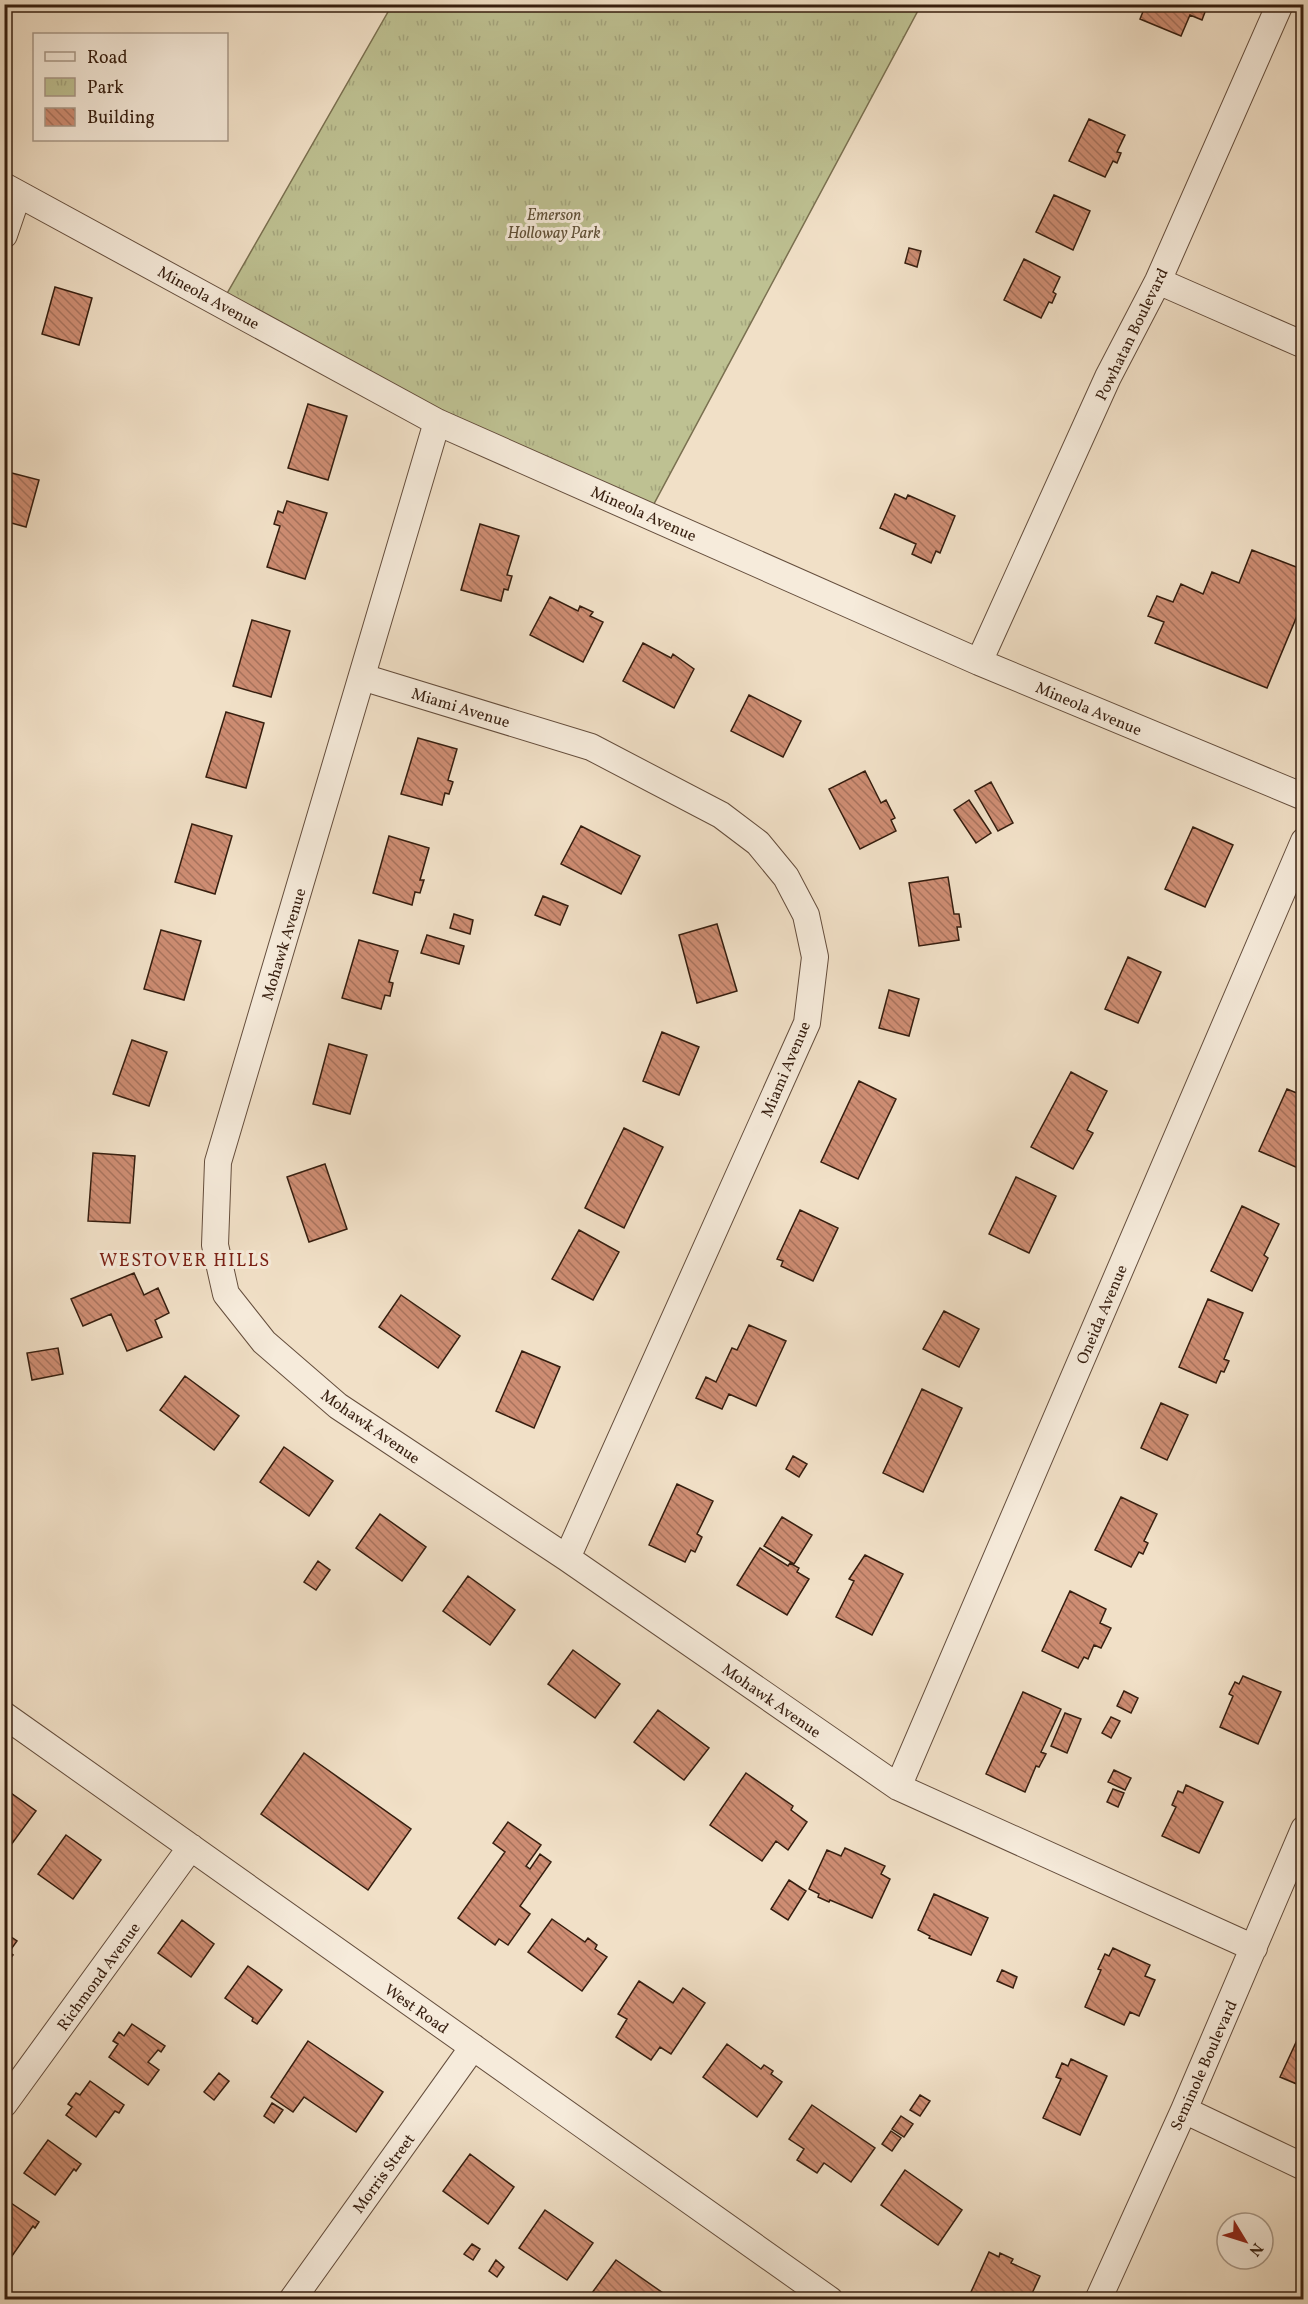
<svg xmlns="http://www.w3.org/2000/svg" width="1308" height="2304" viewBox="0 0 1308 2304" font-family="Vollkorn,serif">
  <defs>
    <pattern id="park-tufts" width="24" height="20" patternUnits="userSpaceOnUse" patternTransform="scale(1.5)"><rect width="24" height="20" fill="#bec192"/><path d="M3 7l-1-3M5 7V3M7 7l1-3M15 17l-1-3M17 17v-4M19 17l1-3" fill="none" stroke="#a4a57d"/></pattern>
    <pattern id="building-back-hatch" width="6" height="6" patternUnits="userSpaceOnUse" patternTransform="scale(1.5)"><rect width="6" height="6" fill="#ce8d73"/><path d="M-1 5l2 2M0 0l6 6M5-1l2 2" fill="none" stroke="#a8735d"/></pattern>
  </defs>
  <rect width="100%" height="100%" fill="#f1e0c7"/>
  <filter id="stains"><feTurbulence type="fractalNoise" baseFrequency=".00333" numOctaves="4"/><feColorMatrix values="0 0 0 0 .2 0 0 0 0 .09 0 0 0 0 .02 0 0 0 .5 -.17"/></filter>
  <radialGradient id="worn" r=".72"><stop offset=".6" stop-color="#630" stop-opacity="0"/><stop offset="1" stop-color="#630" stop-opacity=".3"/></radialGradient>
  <path fill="url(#park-tufts)" stroke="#7a7050" stroke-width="1.5" d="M392 5H921L648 515 221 304Z"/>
  <path fill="url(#building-back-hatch)" stroke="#361e0f" stroke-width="1.5" d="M1146 4H1208L1202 20 1190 15 1181 36 1140 19Z
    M1089 119 1125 135 1117 152 1121 153 1117 163 1113 161 1105 177 1069 161Z
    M1054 195 1090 211 1073 250 1036 232Z
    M909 248 921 251 917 267 905 263Z
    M1024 259 1060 277 1053 292 1056 294 1052 303 1049 302 1041 318 1004 300Z
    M55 287 92 298 79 345 42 334Z
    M308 404 347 416 328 480 288 468Z
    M4 471 39 480 26 527 4 521Z
    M895 494 906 499 908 495 955 516 940 553 936 551 931 563 912 554 916 544 880 528Z
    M287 501 327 513 305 579 267 567 280 526 274 524 278 511 283 513Z
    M480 524 519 536 507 575 512 576 508 590 504 589 501 601 461 590Z
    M1252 550 1304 570V599L1267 688 1155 643 1164 622 1148 616 1157 596 1173 602 1181 584 1203 594 1212 572 1239 583Z
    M550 597 578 611 580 606 593 612 590 616 603 622 583 662 530 635Z
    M252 620 290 631 271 697 233 686Z
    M643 643 671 658 673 654 694 669 674 708 623 681Z
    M749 695 801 721 783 757 731 731Z
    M226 712 264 723 246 788 206 777Z
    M418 738 457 749 448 780 453 782 449 794 445 793 442 805 401 794Z
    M865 771 881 803 886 800 895 818 891 820 896 831 860 849 829 789Z
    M991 782 1013 823 998 831 975 791Z
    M969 800 991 833 976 843 954 810Z
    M192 824 232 836 215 894 175 882Z
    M581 826 640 856 621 894 561 864Z
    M1193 827 1233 845 1205 907 1165 889Z
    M389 836 429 848 420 880H424L420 893 415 892 412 905 373 893Z
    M948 877 954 914H959L961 927H957L959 940 919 946 909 883Z
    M543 896 568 906 560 925 535 915Z
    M454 914 473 920 470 934 450 928Z
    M717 924 737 991 697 1003 679 935Z
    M161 930 201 941 184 1000 144 989Z
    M427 935 464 946 459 964 421 953Z
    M359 940 398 951 389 982 393 983 390 996 385 995 381 1009 342 998Z
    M1128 957 1161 972 1138 1023 1105 1009Z
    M889 990 919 999 909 1036 879 1028Z
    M662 1032 699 1047 679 1095 643 1081Z
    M132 1040 167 1052 149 1106 113 1094Z
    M329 1044 367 1055 350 1114 313 1104Z
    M1071 1072 1107 1091 1087 1130 1093 1133 1073 1169 1031 1147Z
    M859 1081 896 1099 858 1179 821 1162Z
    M1287 1089 1304 1096V1156L1298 1168 1259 1151Z
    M624 1128 663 1147 624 1228 585 1208Z
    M93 1153 135 1156 130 1223 88 1221Z
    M325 1164 347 1229 309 1242 287 1177Z
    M1016 1177 1056 1196 1029 1253 989 1234Z
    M1242 1206 1279 1224 1264 1255 1268 1258 1252 1291 1211 1271Z
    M800 1210 838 1228 813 1281 781 1266 783 1261 777 1259Z
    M579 1230 619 1252 593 1300 552 1279Z
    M134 1273 144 1295 158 1288 169 1313 155 1320 162 1337 127 1351 111 1314 83 1326 71 1299Z
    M401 1295 460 1336 438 1368 379 1327Z
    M1208 1299 1243 1313 1224 1359 1229 1361 1224 1372 1221 1371 1216 1383 1179 1367Z
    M944 1311 979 1329 959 1367 923 1349Z
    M749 1325 786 1341 756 1406 729 1394 722 1409 696 1398 706 1377 716 1382 732 1348 737 1350Z
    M58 1348 63 1374 32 1380 27 1353Z
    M522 1351 560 1367 534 1428 496 1411Z
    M185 1376 239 1416 214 1450 160 1410Z
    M922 1389 962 1408 923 1492 883 1473Z
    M1161 1403 1188 1415 1167 1460 1141 1448Z
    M284 1447 333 1481 309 1516 260 1482Z
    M793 1456 807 1464 799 1477 786 1469Z
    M677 1484 713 1501 697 1534 702 1537 695 1552 691 1550 685 1562 649 1545Z
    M1121 1497 1157 1514 1144 1541 1148 1543 1143 1554 1139 1552 1131 1567 1095 1550Z
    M380 1514 426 1547 402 1581 356 1548Z
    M782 1517 812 1535 794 1564 764 1546Z
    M760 1548 788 1566 790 1563 799 1568 797 1572 809 1579 787 1615 737 1585Z
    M865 1555 903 1574 872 1635 836 1617 854 1581 849 1579Z
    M318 1561 330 1570 316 1590 304 1582Z
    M468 1576 515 1610 490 1645 443 1611Z
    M1070 1591 1106 1609 1100 1623 1111 1628 1101 1648 1094 1645 1088 1659 1084 1657 1078 1668 1042 1651Z
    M573 1650 620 1684 595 1718 548 1684Z
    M1243 1676 1281 1692 1258 1744 1220 1727 1233 1696 1229 1694 1235 1682 1239 1684Z
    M1124 1691 1138 1698 1131 1713 1117 1706Z
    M1023 1692 1061 1709 1041 1752 1046 1754 1039 1767 1036 1766 1025 1792 986 1774Z
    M658 1710 709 1748 684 1780 634 1742Z
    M1065 1713 1081 1719 1067 1753 1051 1746Z
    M1111 1717 1120 1721 1111 1738 1102 1733Z
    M304 1753 411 1829 368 1890 261 1814Z
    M1114 1770 1131 1778 1125 1790 1108 1782Z
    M746 1773 793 1806 791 1810 807 1822 788 1850 776 1841 762 1861 710 1825Z
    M1186 1785 1223 1802 1199 1853 1162 1836 1176 1807 1172 1805 1178 1791 1183 1793Z
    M4 1788 36 1811 5 1853H4Z
    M1113 1789 1124 1793 1118 1807 1107 1802Z
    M508 1822 541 1845 526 1866 530 1869 540 1854 551 1862 520 1906 530 1914 508 1945 499 1939 495 1945 458 1918 505 1852 493 1843Z
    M66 1835 101 1860 73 1899 38 1874Z
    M845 1848 885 1866 881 1874 890 1879 872 1918 830 1900 829 1902 818 1897 819 1894 809 1889 827 1850 841 1856Z
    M789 1880 806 1891 788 1920 771 1909Z
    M934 1894 988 1918 971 1955 929 1938 930 1936 918 1930Z
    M552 1919 585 1942 588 1938 597 1945 595 1949 607 1957 582 1991 528 1952Z
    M182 1920 214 1944 191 1977 158 1953Z
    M4 1932 17 1941 9 1952 13 1955 6 1964Z
    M1113 1948 1150 1965 1145 1976 1155 1980 1139 2016 1130 2012 1124 2025 1085 2007 1101 1970 1098 1969 1105 1954 1109 1956Z
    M248 1966 282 1990 257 2024 252 2021 253 2018 225 1998Z
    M1002 1970 1017 1977 1013 1988 997 1981Z
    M639 1981 673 2003 683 1988 705 2003 671 2054 660 2047 651 2060 616 2037 627 2019 618 2014Z
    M132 2024 165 2046 161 2052 158 2050 148 2062 159 2070 148 2085 109 2057 118 2044 113 2041 119 2032 124 2036Z
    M1298 2038 1304 2041V2087L1280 2077Z
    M308 2041 383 2092 356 2132 304 2097 293 2112 271 2097Z
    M727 2044 761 2069 764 2065 773 2071 771 2074 782 2082 757 2117 703 2077Z
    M1071 2059 1107 2076 1080 2135 1043 2118 1061 2079 1056 2077 1062 2063 1068 2066Z
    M219 2073 229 2081 214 2100 204 2092Z
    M90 2081 124 2105 119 2113 115 2111 96 2137 66 2115 72 2107 68 2104 76 2093 80 2095Z
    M920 2095 930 2101 920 2116 910 2110Z
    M272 2103 283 2110 274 2123 264 2116Z
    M812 2105 875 2148 851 2182 824 2163 817 2173 797 2160 804 2149 789 2139Z
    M901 2116 913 2124 904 2137 892 2129Z
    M891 2131 901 2138 892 2151 882 2144Z
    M48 2140 81 2164 76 2171 74 2169 55 2195 24 2173Z
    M470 2154 514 2187 488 2224 443 2191Z
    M905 2170 962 2210 938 2245 881 2205Z
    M5 2199 39 2222 35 2228 33 2226 12 2256 4 2250Z
    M545 2210 593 2243 567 2280 519 2248Z
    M472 2244 480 2249 473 2260 464 2254Z
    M989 2252 999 2257 1000 2253 1013 2259 1011 2263 1040 2276 1029 2300H987L971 2292Z
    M496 2260 504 2267 497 2277 489 2271Z
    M616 2260 663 2293 658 2300H592L589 2297Z"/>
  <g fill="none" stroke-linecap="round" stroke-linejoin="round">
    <defs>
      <path id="minor" d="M4 186 437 422 979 662 1304 797
        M4 235 18 194
        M1158 281 1304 345
        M437 422 218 1162 215 1245 226 1294 264 1342 338 1406 567 1558 898 1787 1254 1948
        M979 662 1108 377 1158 281 1280 4
        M362 677 591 747 721 815 758 843 786 877 806 915 815 957 807 1023 567 1558
        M4 1715 830 2300
        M898 1787 1304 841
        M4 2104 191 1847
        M1184 2110 1304 2167
        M292 2300 473 2047
        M1098 2300 1184 2110 1304 1829"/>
    </defs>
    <use href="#minor" stroke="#654e3d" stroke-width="28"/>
    <use href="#minor" stroke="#f6ebdb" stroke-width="26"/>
  </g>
  <g text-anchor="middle" stroke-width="6" stroke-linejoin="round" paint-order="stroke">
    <g font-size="16" font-style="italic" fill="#5f4f36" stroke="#f6ebdb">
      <text x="554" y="220">Emerson<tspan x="554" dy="18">Holloway Park</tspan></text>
    </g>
    <g font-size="16" fill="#361e0f" stroke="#f6ebdb">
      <text transform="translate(209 297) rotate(29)" y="6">Mineola Avenue</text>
      <text transform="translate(1131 334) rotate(-64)" y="6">Powhatan Boulevard</text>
      <text transform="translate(644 513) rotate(24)" y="6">Mineola Avenue</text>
      <text transform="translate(461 707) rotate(17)" y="6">Miami Avenue</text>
      <text transform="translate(1089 708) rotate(23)" y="6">Mineola Avenue</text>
      <text transform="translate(283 944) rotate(-73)" y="6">Mohawk Avenue</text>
      <text transform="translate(785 1069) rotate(-67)" y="6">Miami Avenue</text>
      <text transform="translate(1101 1314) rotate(-67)" y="6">Oneida Avenue</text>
      <text transform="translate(371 1426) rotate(35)" y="6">Mohawk Avenue</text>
      <text transform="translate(772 1700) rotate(35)" y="6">Mohawk Avenue</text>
      <text transform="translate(98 1976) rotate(-54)" y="6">Richmond Avenue</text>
      <text transform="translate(417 2008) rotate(35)" y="6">West Road</text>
      <text transform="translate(1203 2065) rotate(-66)" y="6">Seminole Boulevard</text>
      <text transform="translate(383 2173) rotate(-54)" y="6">Morris Street</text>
    </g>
    <g font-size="18" letter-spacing="1.5" fill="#7a1f14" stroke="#f6ebdb">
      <text x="185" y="1266">WESTOVER HILLS</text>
    </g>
  </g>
  <rect width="1308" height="2304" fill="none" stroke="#f1e0c7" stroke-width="24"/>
  <rect x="6" y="6" width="1296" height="2292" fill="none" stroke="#361e0f" stroke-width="3"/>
  <rect x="12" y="12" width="1284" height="2280" fill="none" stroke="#361e0f" stroke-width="1.5"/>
  <rect x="33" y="33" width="195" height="108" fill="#f6ebdb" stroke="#a99989" stroke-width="1.5"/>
  <rect x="45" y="52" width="30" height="9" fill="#f6ebdb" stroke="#a99989" stroke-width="1.5"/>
  <text x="87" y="63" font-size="18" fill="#361e0f">Road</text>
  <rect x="45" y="78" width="30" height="18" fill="url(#park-tufts)" stroke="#a99989" stroke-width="1.5"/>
  <text x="87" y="93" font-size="18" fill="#361e0f">Park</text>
  <rect x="45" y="108" width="30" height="18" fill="url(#building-back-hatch)" stroke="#a99989" stroke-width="1.5"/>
  <text x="87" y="123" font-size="18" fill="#361e0f">Building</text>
  <g transform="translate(1245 2241) rotate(128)"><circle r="28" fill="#f6ebdb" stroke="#a99989" stroke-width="1.5"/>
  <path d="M0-4.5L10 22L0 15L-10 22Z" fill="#8f2418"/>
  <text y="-9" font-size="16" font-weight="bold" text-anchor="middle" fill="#361e0f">N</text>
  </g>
  <rect width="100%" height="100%" filter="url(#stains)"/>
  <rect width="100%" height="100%" fill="url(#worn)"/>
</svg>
